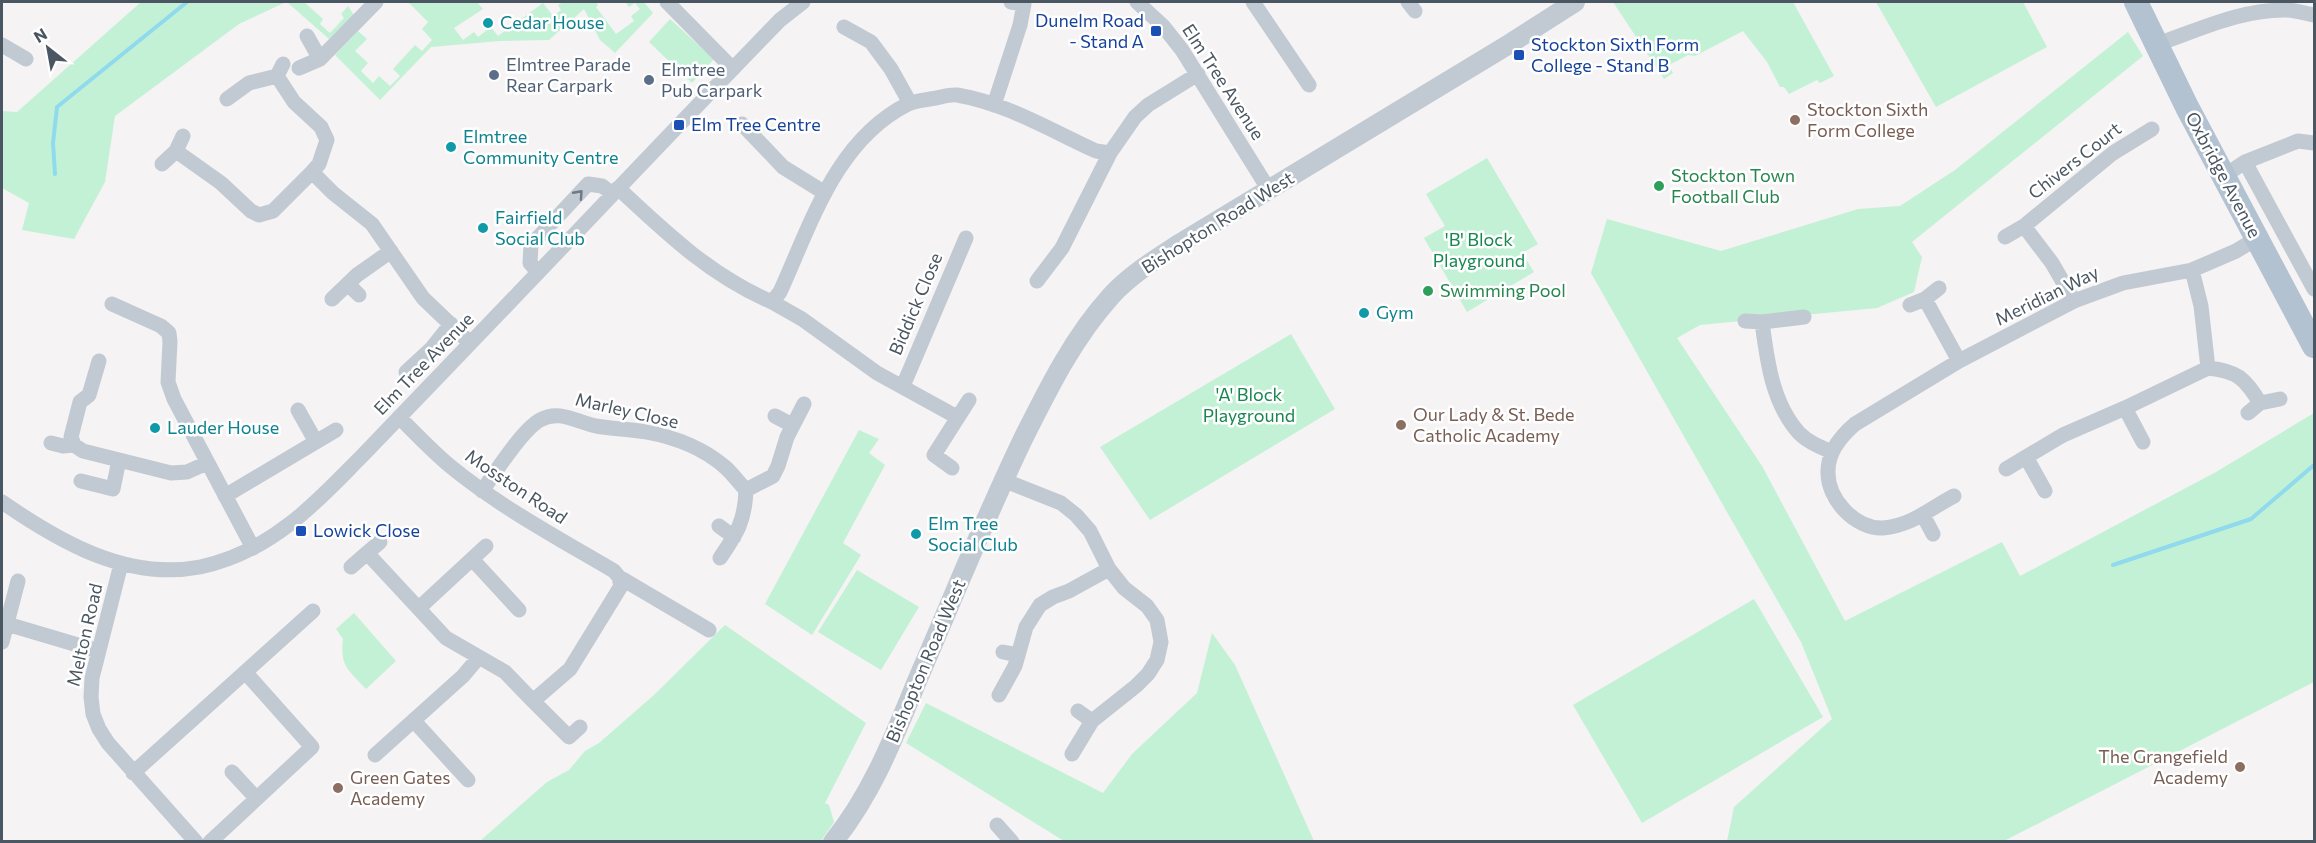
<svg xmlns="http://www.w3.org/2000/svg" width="2316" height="843" viewBox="0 0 2316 843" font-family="Commissioner,sans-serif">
  <rect width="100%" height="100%" fill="#f5f3f3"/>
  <path fill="#c3f1d5" d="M141 2H286L239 24 115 116 105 182 74 239 22 230 29 203 2 188V111L17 112Z
    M287 2H304L323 19 320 24 330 33 344 18 341 14 348 6 354 15 329 39Z
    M408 2H477L483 9 454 28 463 40 474 32 478 37 491 27 498 36 543 3 553 16 561 10 558 5 563 2H596L598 5 596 7 616 34 634 21 631 16 640 9 635 3 629 7 625 2H644L653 13 615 53 600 40 584 9 549 40 500 41 431 47 380 100 335 55 358 31 367 39 355 51 368 63 361 71 373 83 379 76 390 86 400 76 393 69 415 45 422 51 432 40 422 29 428 22Z
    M1613 2H1793L1834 76 1820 83 1817 80 1789 94 1784 87H1780L1767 62 1743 31 1695 56 1688 55 1669 65 1673 73 1664 79Z
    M1876 2H2023L2047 47 1936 107Z
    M670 19 714 59 692 83 649 42Z
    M2128 32 2143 56 1912 242 1922 257 1914 292 1877 308 1700 325 1677 338 1762 466 1845 621 2002 542 2020 576 2216 472 2314 413V682L2004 841H1727L1734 807 1832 719 1801 642 1591 273 1607 219 1721 251 1858 209 1900 206 1955 170Z
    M1487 158 1538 244 1522 253 1534 272 1467 312 1424 238 1445 226 1426 194Z
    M1291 334 1335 409 1150 520 1100 447Z
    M859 430 879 439 869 453 885 465 843 543 861 555 812 635 765 604Z
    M857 570 919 607 881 670 818 632Z
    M1754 599 1823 717 1642 823 1573 705Z
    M354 613 396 661 366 689C348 669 340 667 343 639L336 629Z
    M725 625 866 723 825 803 829 805 834 822 821 841H480L547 782 569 770 585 751 599 743 654 695Z
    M1212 633 1235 665 1314 841H1064L906 743 926 703 1103 793 1132 754 1197 693Z"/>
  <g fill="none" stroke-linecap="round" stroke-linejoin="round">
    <path stroke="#90daee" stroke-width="4" d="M55 174 53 143 57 107 187 2
      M2113 565 2251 519 2314 465"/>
    <path stroke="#c1cad2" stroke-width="15" d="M667 2 733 69
      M1137 2 1163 26 1182 50 1269 190
      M1253 2 1309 85
      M1408 2 1415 11
      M844 27 871 42 891 69 910 103
      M307 36 320 59
      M2157 44C2199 30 2241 9 2287 10 2296 10 2306 14 2314 15
      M2 45 26 59
      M299 68 320 59 376 2
      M227 99 249 83 277 76 283 64
      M994 105 1020 25 1024 4 1011 2
      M742 124 783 167 825 193
      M183 136 176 151 221 183 251 211 259 215 273 211 312 172 319 164 327 140 321 127 294 102 277 76
      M2245 162 2314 289
      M162 164 176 151
      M312 172 333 193 372 224 423 298 470 343
      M2224 176 2245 162 2298 141 2314 143
      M618 188C666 233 711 276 772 302L780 292C811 224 836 140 908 104 914 101 923 100 930 99 939 98 949 94 957 95 1006 103 1052 131 1096 151L1110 153 1135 117 1148 105 1198 74
      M2024 226 2113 153 2152 129
      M2005 237 2024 226 2052 263 2074 301
      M538 272 530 263 531 245 588 184 602 186 613 194
      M1037 281 1062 248 1110 153
      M348 284 359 295
      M332 299 357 275 391 251
      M1925 299 1959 361
      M772 302 802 319 877 373 957 417
      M112 304 161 326 169 333 170 342 168 382 174 399 253 548
      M1910 305 1925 299 1939 288
      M1804 317 1762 322C1767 360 1772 403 1799 433 1808 442 1820 447 1832 452
      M1745 321 1762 322
      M99 361 89 395 80 402 71 437 74 445 83 451 171 473 187 472 207 463
      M2208 368C2237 371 2245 378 2260 403L2280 399
      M406 372 432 348 451 324
      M903 386 966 238
      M2125 408 2143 442
      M298 410 316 442
      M2248 413 2260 403
      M775 416 792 425
      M51 443 63 446 74 445
      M952 468 934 455 969 400
      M2006 469 2026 457
      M1003 480 1061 503 1076 515 1090 531 1109 569 1124 588 1147 606 1157 620 1161 642 1157 660 1148 674 1136 686 1092 721 1072 754
      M81 481 113 489 119 460
      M482 491C495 473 522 430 540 420 560 409 576 422 596 426 613 429 630 429 646 432 674 437 703 448 725 467 732 473 739 483 746 490
      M2045 491 2026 457 2063 435 2125 408 2208 368 2201 306 2192 270
      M225 496 336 430
      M1954 496C1931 508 1911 526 1883 528 1855 529 1827 499 1828 471 1828 451 1841 436 1855 424L1959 361 2074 301 2123 283 2192 270 2236 251 2256 239
      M2 502C60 542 127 581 200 567 234 560 264 544 291 523 317 503 339 479 362 456 395 422 428 387 461 353 568 242 673 130 780 20L803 2
      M1923 515 1933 534
      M719 526 734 537
      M367 553 380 542
      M720 558C737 533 745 521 746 490L773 476 778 466 787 437 804 404
      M472 559 519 610
      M121 564 92 678 91 697 93 714 99 729 108 743 196 842
      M351 567 367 553 446 638 505 672 533 701 570 669 621 586 619 577 614 571C558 538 500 507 450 466 432 451 416 434 399 417
      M619 577 709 630
      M419 608 486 546
      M7 624 98 651
      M2 642 18 581
      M1003 652 1018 655
      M999 695 1015 666 1026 627 1040 605 1053 597 1069 591 1109 569
      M533 701 569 737 580 727
      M1078 711 1092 721
      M414 721 468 780
      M375 755 463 676 479 657
      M232 772 256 798
      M133 773 313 611
      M997 825 1012 842
      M210 842 312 747 245 672"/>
    <path stroke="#c1cad2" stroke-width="20" d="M833 842C872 794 894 737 917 681 952 600 985 518 1023 439 1048 389 1073 338 1111 296 1130 275 1156 259 1179 244L1511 43 1575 2"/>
    <path stroke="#b3c2d1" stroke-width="24" d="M2136 2 2187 107 2314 346"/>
  </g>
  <defs><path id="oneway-chevron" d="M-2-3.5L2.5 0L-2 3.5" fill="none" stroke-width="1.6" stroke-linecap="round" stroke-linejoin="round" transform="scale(1.5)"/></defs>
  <use stroke="#6e7983" href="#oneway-chevron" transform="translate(579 194) rotate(-48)"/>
  <g fill="#0f9aa8" stroke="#fff" stroke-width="2">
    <circle cx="488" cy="23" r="6"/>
    <circle cx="451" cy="147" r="6"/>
    <circle cx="483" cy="228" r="6"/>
    <circle cx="1364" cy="313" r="6"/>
    <circle cx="155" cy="428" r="6"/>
    <circle cx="916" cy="534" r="6"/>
  </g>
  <g fill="#1a4fb4" stroke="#fff" stroke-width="2">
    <rect x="1150" y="25" width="12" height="12" rx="3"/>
    <rect x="1513" y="49" width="12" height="12" rx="3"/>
    <rect x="673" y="119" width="12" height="12" rx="3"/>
    <rect x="295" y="525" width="12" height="12" rx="3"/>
  </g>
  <g fill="#5c6f8a" stroke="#fff" stroke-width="2">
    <circle cx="494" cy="75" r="6"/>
    <circle cx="649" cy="80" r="6"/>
  </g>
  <g fill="#8d6e63" stroke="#fff" stroke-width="2">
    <circle cx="1795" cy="120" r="6"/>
    <circle cx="1401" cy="425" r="6"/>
    <circle cx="2240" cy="767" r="6"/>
    <circle cx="338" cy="788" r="6"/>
  </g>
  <g fill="#2e9e5b" stroke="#fff" stroke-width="2">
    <circle cx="1659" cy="186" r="6"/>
    <circle cx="1428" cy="291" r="6"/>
  </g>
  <g text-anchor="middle" stroke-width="5" stroke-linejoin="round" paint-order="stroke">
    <g font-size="18" fill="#164399" stroke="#fff" text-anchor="start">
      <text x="1144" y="27" text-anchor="end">Dunelm Road<tspan x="1144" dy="21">- Stand A</tspan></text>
      <text x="1531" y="51">Stockton Sixth Form<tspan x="1531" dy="21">College - Stand B</tspan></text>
      <text x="691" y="131">Elm Tree Centre</text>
      <text x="313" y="537">Lowick Close</text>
    </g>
    <g font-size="18" fill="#0d838f" stroke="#fff" text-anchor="start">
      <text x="500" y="29">Cedar House</text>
      <text x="463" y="143">Elmtree<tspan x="463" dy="21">Community Centre</tspan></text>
      <text x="495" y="224">Fairfield<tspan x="495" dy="21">Social Club</tspan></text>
      <text x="1376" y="319">Gym</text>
      <text x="167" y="434">Lauder House</text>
      <text x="928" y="530">Elm Tree<tspan x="928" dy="21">Social Club</tspan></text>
    </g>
    <g font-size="18" fill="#4e5e75" stroke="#fff" text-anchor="start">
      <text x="506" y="71">Elmtree Parade<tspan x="506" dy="21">Rear Carpark</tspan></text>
      <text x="661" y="76">Elmtree<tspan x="661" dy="21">Pub Carpark</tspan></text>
    </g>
    <g font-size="18" fill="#4a5661" stroke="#fff">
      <text transform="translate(1223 82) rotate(57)" y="6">Elm Tree Avenue</text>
      <text transform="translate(2075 161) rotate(-38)" y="6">Chivers Court</text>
      <text transform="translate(2223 175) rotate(62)" y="6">Oxbridge Avenue</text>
      <text transform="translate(1218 223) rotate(-32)" y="6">Bishopton Road West</text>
      <text transform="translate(2047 296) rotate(-26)" y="6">Meridian Way</text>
      <text transform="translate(916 304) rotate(-67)" y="6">Biddick Close</text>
      <text transform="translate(424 364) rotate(-46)" y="6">Elm Tree Avenue</text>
      <text transform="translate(627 411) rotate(13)" y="6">Marley Close</text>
      <text transform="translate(516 487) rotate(34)" y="6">Mosston Road</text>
      <text transform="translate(85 635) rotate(-77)" y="6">Melton Road</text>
      <text transform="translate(926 661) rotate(-67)" y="6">Bishopton Road West</text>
    </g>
    <g font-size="18" fill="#785e54" stroke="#fff" text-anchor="start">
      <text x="1807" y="116">Stockton Sixth<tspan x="1807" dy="21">Form College</tspan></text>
      <text x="1413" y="421">Our Lady &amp; St. Bede<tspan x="1413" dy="21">Catholic Academy</tspan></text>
      <text x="2228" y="763" text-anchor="end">The Grangefield<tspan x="2228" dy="21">Academy</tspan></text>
      <text x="350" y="784">Green Gates<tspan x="350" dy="21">Academy</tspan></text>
    </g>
    <g font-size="18" fill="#27864d" stroke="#fff" text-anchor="start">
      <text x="1671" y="182">Stockton Town<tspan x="1671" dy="21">Football Club</tspan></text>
      <text x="1440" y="297">Swimming Pool</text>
    </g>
    <g font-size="18" fill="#17864f" stroke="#fff">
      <text x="1479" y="246">'B' Block<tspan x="1479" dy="21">Playground</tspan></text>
      <text x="1249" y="401">'A' Block<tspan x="1249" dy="21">Playground</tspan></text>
    </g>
  </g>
  <rect width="2316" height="843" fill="none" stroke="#4a5661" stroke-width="6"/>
  <g transform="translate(48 48) rotate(329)" stroke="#ffffff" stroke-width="4.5" paint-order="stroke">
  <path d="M0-4.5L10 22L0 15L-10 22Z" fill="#4a5661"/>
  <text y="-9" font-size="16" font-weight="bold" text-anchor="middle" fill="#4a5661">N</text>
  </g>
</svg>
